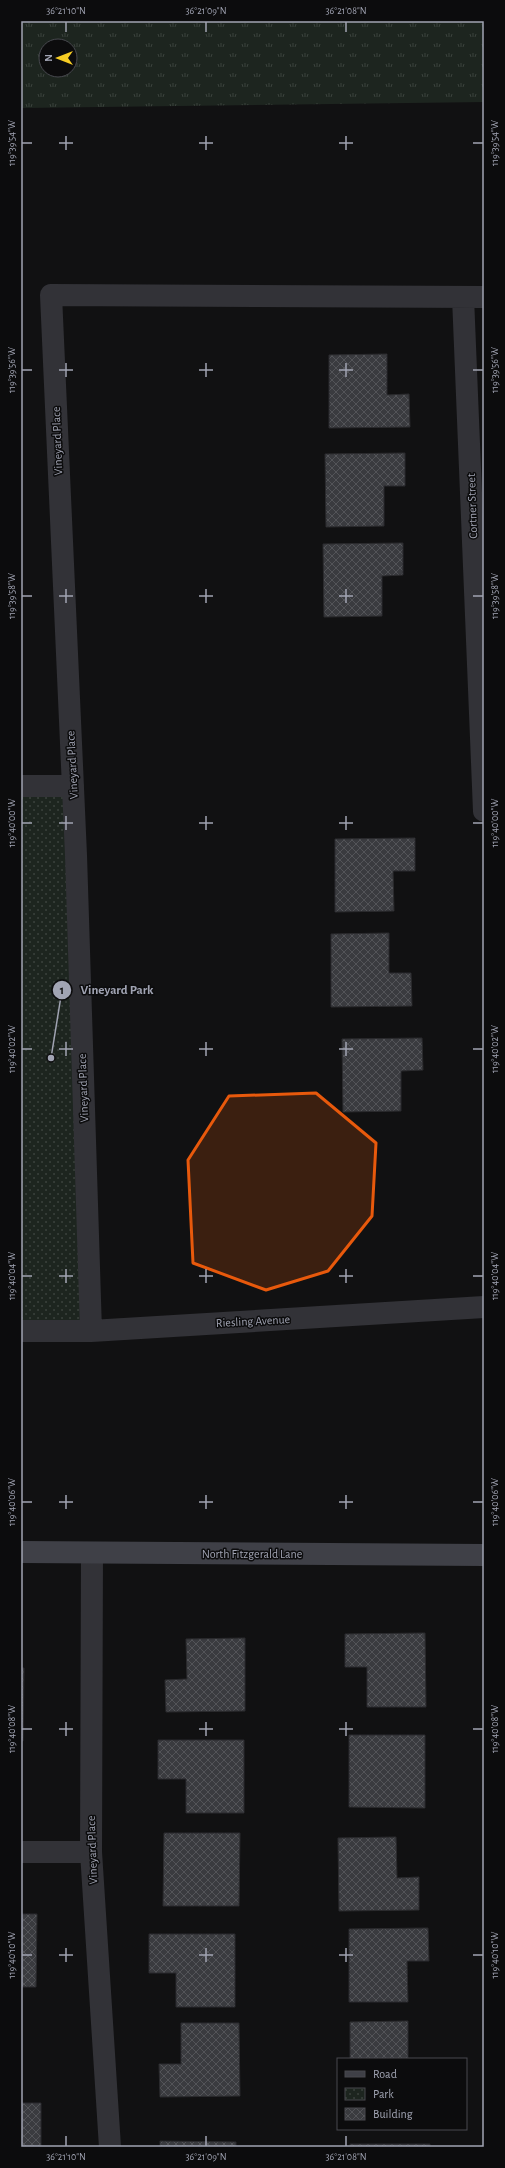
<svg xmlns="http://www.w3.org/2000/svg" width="505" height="2168" viewBox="0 0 505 2168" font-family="'Alegreya Sans',sans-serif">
  <defs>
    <pattern id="grass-tufts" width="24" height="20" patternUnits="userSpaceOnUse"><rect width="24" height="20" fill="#1d251f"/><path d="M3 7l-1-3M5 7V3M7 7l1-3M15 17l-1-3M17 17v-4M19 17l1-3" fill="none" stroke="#3b423d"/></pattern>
    <pattern id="park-dots" width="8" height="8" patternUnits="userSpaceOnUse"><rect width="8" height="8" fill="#1d251f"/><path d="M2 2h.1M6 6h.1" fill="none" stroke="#3b423d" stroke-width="1.8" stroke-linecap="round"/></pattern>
    <pattern id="building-cross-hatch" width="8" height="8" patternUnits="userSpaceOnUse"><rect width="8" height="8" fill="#3a3b3f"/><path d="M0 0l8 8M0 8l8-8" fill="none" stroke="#535458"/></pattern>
  </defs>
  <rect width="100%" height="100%" fill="#111112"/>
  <path fill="url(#grass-tufts)" fill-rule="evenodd" d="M21 21H484V102L21 108ZM46 46H70V70H46Z"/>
  <path fill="url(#park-dots)" d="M21 786H73L91 1331H21Z"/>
  <path fill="url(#building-cross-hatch)" stroke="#2b2b2e" d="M387 354V395L409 394 410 427 329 428V355Z
    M405 453V486H384V526L326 527 325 454Z
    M403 543V575L382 576V616L324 617 323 544Z
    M415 838V871H393L394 911 335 912V839Z
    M389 933V973H411L412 1006 331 1007V934Z
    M422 1038 423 1070 401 1071V1111L343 1112 342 1039Z
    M425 1633 426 1707H367V1667H345V1634Z
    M245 1638V1711L166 1712 165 1680 187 1679 186 1639Z
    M21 1668H24L23 1741H21Z
    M349 1735H425V1808L349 1807Z
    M158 1740H244V1813H186V1779H158Z
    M164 1833H240L239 1906H163Z
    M396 1837 397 1878 419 1877V1910L339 1911 338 1838Z
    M21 1914H37L36 1987H21Z
    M428 1928 429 1961H407L408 2002H349V1929Z
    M149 1934H235V2007H176V1973H149Z
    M408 2021V2059H350V2022Z
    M181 2023H239L240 2096 160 2097 159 2064H181Z
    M21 2103H41V2147H21Z
    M160 2141 236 2142V2147H160Z
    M350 2144H430V2147H350Z"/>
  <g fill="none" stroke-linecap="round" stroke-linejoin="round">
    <path stroke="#323237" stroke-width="22" d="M463 297 484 811
      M21 786H73
      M21 1331H91L484 1307
      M91 1331 76 855 51 295 484 297
      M92 1553 91 1852 110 2147
      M21 1852H91"/>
    <path stroke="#3f4047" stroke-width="22" d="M21 1552 484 1555"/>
  </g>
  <path fill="#e8590c" fill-opacity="0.2" stroke="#e8590c" stroke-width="3" stroke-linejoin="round" d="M316 1093 376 1143 372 1216 328 1271 266 1290 193 1263 188 1160 229 1096Z"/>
  <path fill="none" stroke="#a1a4b3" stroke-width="1.5" d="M66 22V32M206 22V32M346 22V32M66 136V150M206 136V150M346 136V150M22 143H32M59 143H73M199 143H213M339 143H353M473 143H483M66 363V377M206 363V377M346 363V377M22 370H32M59 370H73M199 370H213M339 370H353M473 370H483M66 589V603M206 589V603M346 589V603M22 596H32M59 596H73M199 596H213M339 596H353M473 596H483M66 816V830M206 816V830M346 816V830M22 823H32M59 823H73M199 823H213M339 823H353M473 823H483M66 1042V1056M206 1042V1056M346 1042V1056M22 1049H32M59 1049H73M199 1049H213M339 1049H353M473 1049H483M66 1269V1283M206 1269V1283M346 1269V1283M22 1276H32M59 1276H73M199 1276H213M339 1276H353M473 1276H483M66 1495V1509M206 1495V1509M346 1495V1509M22 1502H32M59 1502H73M199 1502H213M339 1502H353M473 1502H483M66 1722V1736M206 1722V1736M346 1722V1736M22 1729H32M59 1729H73M199 1729H213M339 1729H353M473 1729H483M66 1948V1962M206 1948V1962M346 1948V1962M22 1955H32M59 1955H73M199 1955H213M339 1955H353M473 1955H483M66 2136V2146M206 2136V2146M346 2136V2146"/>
  <g text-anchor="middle" stroke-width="3" stroke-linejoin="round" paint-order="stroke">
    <g font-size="12" fill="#a1a4b3" stroke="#0c0c0d">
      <text transform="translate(57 441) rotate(-92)" y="4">Vineyard Place</text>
      <text transform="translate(472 506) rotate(-92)" y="4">Cortner Street</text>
      <text transform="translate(72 765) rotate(-93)" y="4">Vineyard Place</text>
      <text transform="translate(83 1088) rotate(-92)" y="4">Vineyard Place</text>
      <text transform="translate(253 1321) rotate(-3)" y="4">Riesling Avenue</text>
      <text x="252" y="1558">North Fitzgerald Lane</text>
      <text transform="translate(92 1850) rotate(-92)" y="4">Vineyard Place</text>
    </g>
  </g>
  <path fill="none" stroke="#a1a4b3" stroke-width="1.5" d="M51 1058L62 990"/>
  <g fill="#a1a4b3" stroke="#0c0c0d" stroke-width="1.5">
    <circle cx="51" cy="1058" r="4"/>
    <circle cx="62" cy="990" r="10"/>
  </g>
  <g font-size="12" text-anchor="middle" font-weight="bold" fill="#111">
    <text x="62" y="994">1</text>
  </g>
  <g font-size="13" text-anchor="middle" font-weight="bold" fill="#a1a4b3" stroke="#0c0c0d" stroke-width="3" stroke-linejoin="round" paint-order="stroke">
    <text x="117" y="994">Vineyard Park</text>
  </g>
  <rect width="505" height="2168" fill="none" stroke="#0c0c0d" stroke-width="44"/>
  <rect x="337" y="2058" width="130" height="72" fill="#0c0c0d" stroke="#48494f"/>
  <rect x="345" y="2071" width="20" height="6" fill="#3f4047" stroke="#48494f"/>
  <text x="373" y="2078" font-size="12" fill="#a1a4b3">Road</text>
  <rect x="345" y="2088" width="20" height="12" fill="url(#park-dots)" stroke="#48494f"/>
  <text x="373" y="2098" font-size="12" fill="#a1a4b3">Park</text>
  <rect x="345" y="2108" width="20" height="12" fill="url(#building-cross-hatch)" stroke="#48494f"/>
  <text x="373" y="2118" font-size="12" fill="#a1a4b3">Building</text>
  <g transform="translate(58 58) rotate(270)"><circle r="19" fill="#0c0c0d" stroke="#48494f"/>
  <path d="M0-3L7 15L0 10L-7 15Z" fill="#f7cd24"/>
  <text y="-6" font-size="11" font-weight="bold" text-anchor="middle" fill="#a1a4b3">N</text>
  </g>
  <rect x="22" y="22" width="461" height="2124" fill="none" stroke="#a1a4b3" stroke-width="1.5"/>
  <g font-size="10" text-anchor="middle" fill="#a1a4b3">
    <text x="66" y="14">36°21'10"N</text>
    <text x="206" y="14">36°21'09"N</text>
    <text x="346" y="14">36°21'08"N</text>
    <text transform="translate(494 143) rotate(-90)" y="4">119°39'54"W</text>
    <text transform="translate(11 143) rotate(-90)" y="4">119°39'54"W</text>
    <text transform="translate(494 370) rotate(-90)" y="4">119°39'56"W</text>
    <text transform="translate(11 370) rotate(-90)" y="4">119°39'56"W</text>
    <text transform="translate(11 596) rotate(-90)" y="4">119°39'58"W</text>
    <text transform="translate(494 596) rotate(-90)" y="4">119°39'58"W</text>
    <text transform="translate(11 823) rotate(-90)" y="4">119°40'00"W</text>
    <text transform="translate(494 823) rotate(-90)" y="4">119°40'00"W</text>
    <text transform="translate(11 1049) rotate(-90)" y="4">119°40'02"W</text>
    <text transform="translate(494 1049) rotate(-90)" y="4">119°40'02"W</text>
    <text transform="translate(11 1276) rotate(-90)" y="4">119°40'04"W</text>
    <text transform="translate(494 1276) rotate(-90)" y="4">119°40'04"W</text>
    <text transform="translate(11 1502) rotate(-90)" y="4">119°40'06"W</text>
    <text transform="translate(494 1502) rotate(-90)" y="4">119°40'06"W</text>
    <text transform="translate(11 1729) rotate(-90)" y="4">119°40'08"W</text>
    <text transform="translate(494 1729) rotate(-90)" y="4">119°40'08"W</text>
    <text transform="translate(11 1955) rotate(-90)" y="4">119°40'10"W</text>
    <text transform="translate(494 1955) rotate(-90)" y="4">119°40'10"W</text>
    <text x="66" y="2160">36°21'10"N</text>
    <text x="206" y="2160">36°21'09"N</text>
    <text x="346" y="2160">36°21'08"N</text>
  </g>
</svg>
